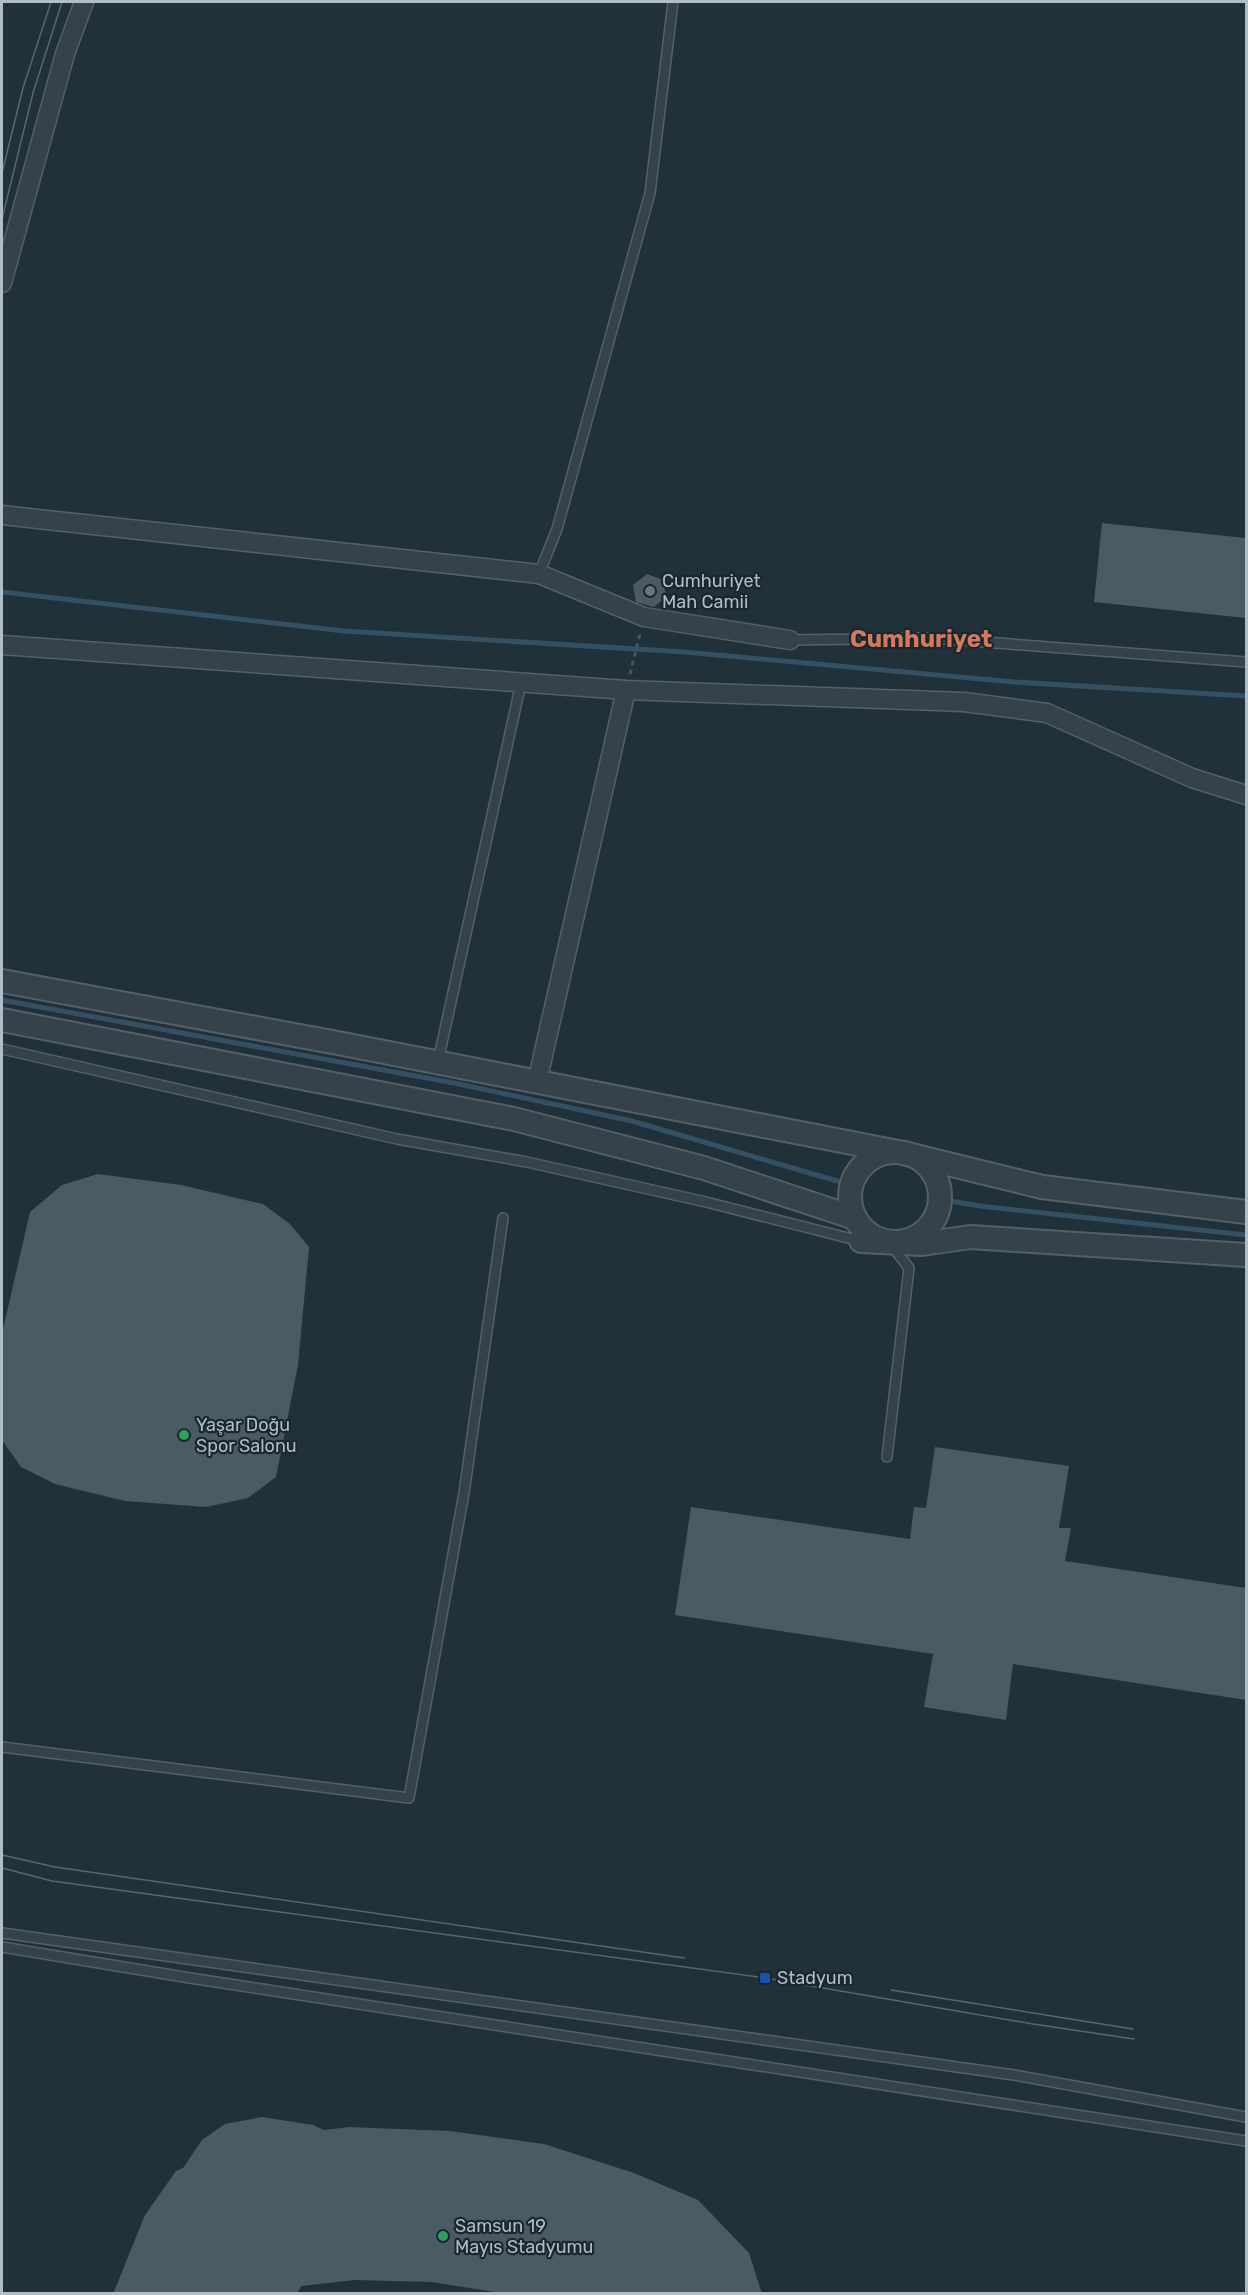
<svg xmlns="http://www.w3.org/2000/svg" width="1248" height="2295" viewBox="0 0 1248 2295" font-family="Rubik,sans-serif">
  <rect width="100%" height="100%" fill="#21313a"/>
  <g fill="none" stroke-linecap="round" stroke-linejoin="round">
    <path stroke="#355062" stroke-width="5" d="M2 592 344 631 684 652 1014 682 1246 696
      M2 1000 454 1083 632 1121 837 1181
      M950 1201 980 1206 1246 1235"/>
  </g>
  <path fill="#4a5b65" d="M1102 523 1246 538V618L1094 602Z
    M647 574 663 580 666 597 654 607 636 602 633 585Z
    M98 1174 181 1185 263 1204 290 1224 309 1247 298 1365 276 1477 248 1498 206 1507 125 1501 55 1484 21 1467 2 1440 3 1329 30 1212 62 1185Z
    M935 1447 1069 1466 1059 1528H1071L1065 1561 1246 1588V1700L1013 1664 1006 1720 924 1707 933 1654 675 1615 691 1507 910 1539 914 1507 926 1508Z
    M262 2117 313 2125 324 2130 349 2127 450 2131 544 2144 634 2173 698 2200 749 2253 762 2294H508L431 2282 355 2280 301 2286 297 2294H113L145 2215 176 2171 183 2168 202 2140 225 2124Z"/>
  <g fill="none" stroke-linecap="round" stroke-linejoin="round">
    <defs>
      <path id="service" d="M539 574 557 529 650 193 673 2
        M790 640 931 638 1246 662
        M2 1049 397 1139 527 1162 706 1202 860 1241
        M438 1061 521 683
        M887 1457 909 1268 892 1246
        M2 1747 409 1798 464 1493 503 1218
        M2 1933 1014 2075 1246 2117
        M2 1947 190 1978 1246 2141"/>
      <path id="minor" d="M2 283 65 54 84 2
        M2 515 539 574 644 617 790 640
        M2 645 626 690 964 702 1047 713 1192 778 1246 795
        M537 1082 626 690"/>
      <path id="tertiary" d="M2 981 343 1044 903 1153 1042 1187 1246 1212
        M2 1020 514 1119 704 1168 855 1218
        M850 1197a45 45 0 1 1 90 0a45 45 0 1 1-90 0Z
        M861 1241 922 1244 970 1237 1246 1255"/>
    </defs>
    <use href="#service" stroke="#536068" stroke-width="12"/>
    <use href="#minor" stroke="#536068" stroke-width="21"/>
    <use href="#tertiary" stroke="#536068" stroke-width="26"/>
    <path stroke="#435958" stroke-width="3" stroke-dasharray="4.5 4.5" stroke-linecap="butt" d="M630 674 640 634"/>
    <use href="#service" stroke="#35424a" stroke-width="9"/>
    <use href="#minor" stroke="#35424a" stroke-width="18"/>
    <use href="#tertiary" stroke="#35424a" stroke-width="22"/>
    <path stroke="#576771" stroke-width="1.5" d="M2 173 23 88 51 2
      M2 219 33 93 62 2
      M2 1855 55 1867 684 1958
      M2 1868 52 1881 765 1978 1033 2024 1134 2039
      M891 1990 1133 2029"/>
  </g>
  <circle fill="#6b7280" stroke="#1a272f" stroke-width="2" cx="650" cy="591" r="6"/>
  <g fill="#2e9e5b" stroke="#1a272f" stroke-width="2">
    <circle cx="184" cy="1435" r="6"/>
    <circle cx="443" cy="2236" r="6"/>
  </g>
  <rect fill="#1a4fb4" stroke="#1a272f" stroke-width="2" x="759" y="1972" width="12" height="12" rx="3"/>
  <g text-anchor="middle" stroke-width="4.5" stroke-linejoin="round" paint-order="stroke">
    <g font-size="18" fill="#b0bdc6" stroke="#1a272f" text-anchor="start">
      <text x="662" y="587">Cumhuriyet<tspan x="662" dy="21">Mah Camii</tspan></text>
      <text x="196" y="1431">Yaşar Doğu<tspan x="196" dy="21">Spor Salonu</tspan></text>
      <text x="777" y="1984">Stadyum</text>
      <text x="455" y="2232">Samsun 19<tspan x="455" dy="21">Mayıs Stadyumu</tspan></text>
    </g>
    <g font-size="24" font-weight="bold" fill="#d5795c" stroke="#1a272f">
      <text x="921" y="647">Cumhuriyet</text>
    </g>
  </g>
  <rect width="1248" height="2295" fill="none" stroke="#b0bdc6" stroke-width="6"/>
</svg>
